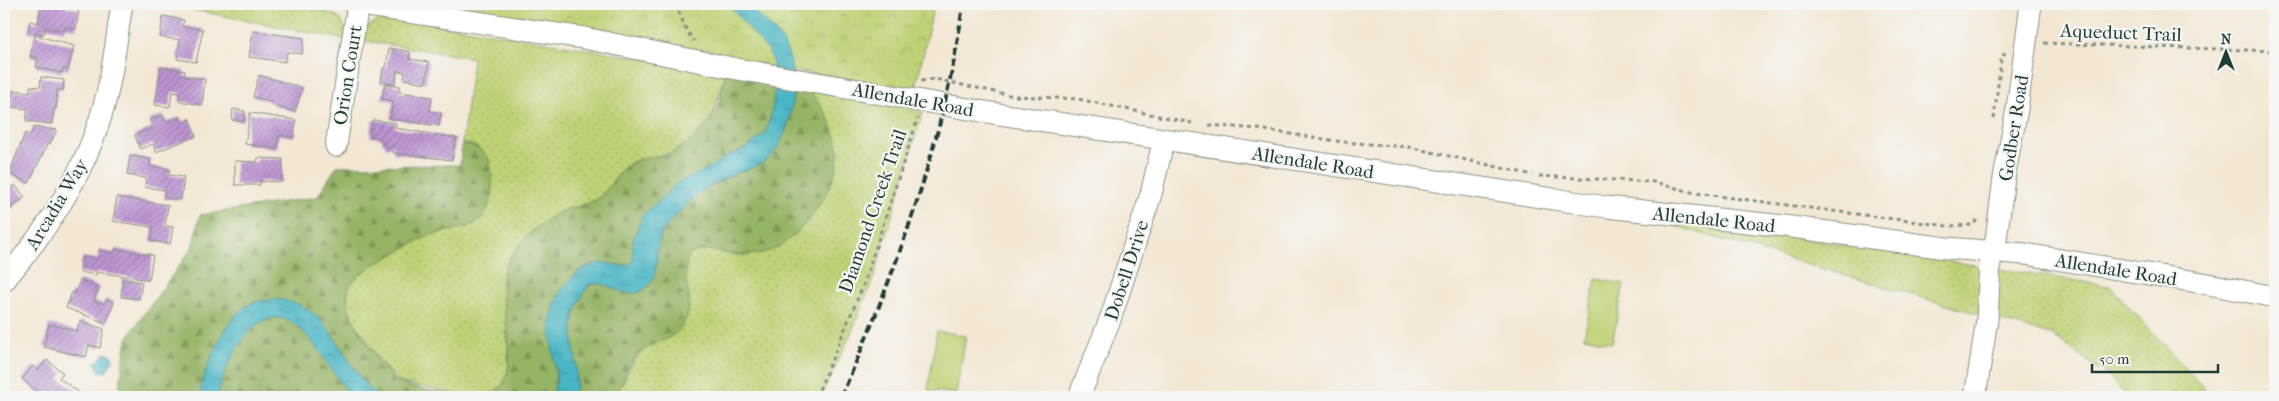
<svg xmlns="http://www.w3.org/2000/svg" width="2279" height="401" viewBox="0 0 2279 401" font-family="'IM FELL French Canon',serif">
  <defs>
    <pattern id="grass-dots" width="8" height="8" patternUnits="userSpaceOnUse" patternTransform="scale(1.25)"><rect width="8" height="8" fill="#bed275"/><path d="M2 2h.1M6 6h.1" fill="none" stroke="#a3b566" stroke-width="1.8" stroke-linecap="round"/></pattern>
    <pattern id="forest-firs" width="22" height="20" patternUnits="userSpaceOnUse" patternTransform="scale(1.25)"><rect width="22" height="20" fill="#96b466"/><path d="M5 1l3.5 6h-7zM16 11l3.5 6h-7z" fill="#7a9455"/></pattern>
    <pattern id="park-crowns" width="20" height="18" patternUnits="userSpaceOnUse" patternTransform="scale(1.25)"><rect width="20" height="18" fill="#bed275"/><path d="M2 6a3 3 0 1 1 6 0M12 15a3 3 0 1 1 6 0" fill="none" stroke="#a3b566"/></pattern>
    <pattern id="water-ripples" width="26" height="14" patternUnits="userSpaceOnUse" patternTransform="scale(1.25)"><rect width="26" height="14" fill="#49b6c5"/><path d="M2 4q2-2 4 0t4 0M15 11q2-2 4 0t4 0" fill="none" stroke="#3c95a1"/></pattern>
    <pattern id="building-hatch" width="6" height="6" patternUnits="userSpaceOnUse" patternTransform="scale(1.25)"><rect width="6" height="6" fill="#bd94d3"/><path d="M-1 1l2-2M0 6l6-6M5 7l2-2" fill="none" stroke="#997aac"/></pattern>
  </defs>
  <rect width="100%" height="100%" fill="#f6f6f2"/>
  <filter id="ink" filterUnits="userSpaceOnUse"><feTurbulence type="fractalNoise" baseFrequency=".02" numOctaves="2"/><feDisplacementMap in="SourceGraphic" scale="10" xChannelSelector="R" yChannelSelector="G"/><feConvolveMatrix kernelMatrix="1 2 1 2 8 2 1 2 1" color-interpolation-filters="sRGB"/></filter>
  <filter id="wash" filterUnits="userSpaceOnUse"><feTurbulence type="fractalNoise" baseFrequency=".0096" numOctaves="4" result="noise"/><feDisplacementMap in="SourceGraphic" scale="20" xChannelSelector="R" yChannelSelector="G"/><feGaussianBlur stdDeviation="1.12" result="paint"/><feColorMatrix in="noise" values="0 0 0 0 0 0 0 0 0 0 0 0 0 0 0 0 0 1.4 0 .05"/><feComposite in="paint" operator="in"/></filter>
  <g filter="url(#wash)">
    <rect width="100%" height="100%" fill="#f3e7d4"/>
    <path fill="url(#grass-dots)" stroke="#6e8854" d="M163 4C201 4 308 0 336 16 345 22 346 30 347 40Z
      M384 18 406 19 726 72 713 115 690 142 671 153 634 161 622 169 603 195 590 203 561 211 532 231 503 274 509 366 504 383 497 391 486 397H469L402 383 394 379 380 361 354 322 347 303 348 290 352 280 362 270 428 236 465 226 484 213 493 193 489 159 475 146 462 143 473 58 359 40 365 27Z
      M804 85 923 112 875 274 853 329 821 397H615L636 357 690 300C686 284 681 270 690 254L707 249 730 254 794 236 812 216 834 176 839 149 826 113Z
      M1623 211 2110 286 2212 397H2128L2109 377 2054 336Z"/>
    <path fill="url(#forest-firs)" stroke="#5a784d" d="M726 72 776 86 771 115 765 134 745 149 729 155 708 169 676 184 659 202 651 207 633 252V261L629 266 591 264 576 273 563 291 555 307 551 321 556 381 554 390 548 397H484C532 384 495 306 503 273 507 258 518 247 528 235 536 227 551 216 562 211 571 207 582 207 591 202 609 194 614 174 631 163 642 156 658 158 671 153 687 147 704 130 713 116 721 104 722 86 726 72Z
      M792 84 804 85C821 104 834 123 838 148 843 180 801 239 772 250 759 255 744 256 731 254 715 252 705 246 690 254 677 278 697 298 685 321 674 344 651 340 636 356 628 365 621 386 615 397H573C582 373 571 349 573 324 574 310 581 297 589 285L601 283 629 293 656 268 661 234 685 206 697 195 717 182 753 167 763 162 771 154 779 143Z
      M462 143C478 147 488 151 491 168 494 186 493 212 476 223 462 231 442 230 428 236 414 241 401 250 388 257 344 280 335 294 364 338 373 351 381 366 393 378 406 390 451 394 469 397H378L365 384 330 332 316 315 262 300 246 306 231 320 205 372 200 397H118L127 338 192 248 200 215 317 197 337 166 460 165Z
      M268 318C273 318 280 317 284 318 312 326 331 376 352 397H218C220 379 237 339 251 327 256 323 263 321 268 318Z"/>
    <path fill="url(#park-crowns)" stroke="#6e8854" d="M420 4H934L915 92Z"/>
    <path fill="#bed275" stroke="#6e8854" d="M1596 279 1624 284 1612 343 1584 337Z
      M937 331 966 336 956 394 928 390Z"/>
    <path fill="url(#water-ripples)" stroke="#347a7c" d="M728 4H747C757 15 776 30 783 42 802 74 794 144 761 164 753 168 745 170 736 173 717 181 697 192 683 208 676 216 665 225 661 234 652 252 663 278 643 290 626 302 607 278 589 285 581 297 574 310 573 324 571 349 582 373 573 397H548L554 390 556 381C556 363 550 344 551 323 552 298 575 264 602 263 614 262 624 271 633 261V241L642 216 651 207 659 202 676 184 708 169 729 155 745 149 765 134 771 115 776 86 772 59 768 51Z
      M279 299 298 304 316 315 330 332 365 384 378 397H352C331 376 300 301 264 321 256 325 251 327 246 335 233 354 221 374 218 397H200C201 373 225 322 245 307 255 300 268 300 279 299Z
      M108 353 112 355 113 360 106 372 99 371 95 363 104 354Z"/>
    <g id="blocks">
      <path fill="url(#building-hatch)" d="M41 4H66L65 7 79 9 76 29 65 27V31L45 27 44 34 28 32 30 21 38 23Z
        M163 16 184 20 182 26 203 29 196 62 177 59 180 40 160 37Z
        M253 31 304 38 302 54 287 52 285 62 249 57Z
        M35 35 74 46 68 70 63 69 62 73 36 67 38 58 30 57Z
        M389 48 410 52 409 59 429 62 426 83 404 79 405 72 397 71 395 84 381 82 383 68H386Z
        M161 67 185 71 184 76 205 79 202 105 179 101 180 93 172 92 170 107 155 105Z
        M259 75 302 88 295 112 272 105V102L253 97Z
        M41 77 64 80 63 90H57L56 109H54L52 124 26 121 28 109 11 107 13 90 30 92V86L40 87Z
        M385 84 400 86 399 92 432 97 430 111 441 113 439 126 390 119 393 101 382 99Z
        M233 109 245 111 244 122 232 120Z
        M250 113 296 120 294 137 279 135 277 149 245 144Z
        M163 115 166 122 180 117 183 122 190 119 196 136 156 152 153 144 140 149 135 135 152 128 149 120Z
        M373 120 396 123 395 128 456 138 452 160 393 153 394 145 387 148 380 138 370 137Z
        M34 127 57 130 50 144 48 143 29 183 9 174 25 133 30 135Z
        M130 156 151 159 150 166 170 169 169 175 184 177 181 200 164 198 165 190 145 187 146 178 127 175Z
        M258 158 283 159 282 182 260 181V185H235V161L257 162Z
        M15 185 25 197 11 209 4 200V195Z
        M117 197 168 205 165 226 173 227 170 244 151 241 153 227 113 221Z
        M4 202 9 208 4 212Z
        M115 249 153 255 149 280 97 272 96 275 80 272 82 257 98 259 99 250 114 253Z
        M123 279 142 282 139 299 121 297Z
        M80 280 99 287 94 301 104 304 106 299 114 302 106 323 66 308 72 292 75 293Z
        M80 321 104 329 100 348 89 345 86 357 44 347 49 324 77 331Z
        M47 360 63 373 59 378 81 394 77 397H43L22 379 33 366 38 370Z"/>
    </g>
  </g>
  <g filter="url(#ink)">
    <use href="#blocks" fill-opacity="0" stroke="#899284" stroke-width="1"/>
    <g fill="none" stroke-linecap="round" stroke-linejoin="round">
      <defs>
        <path id="minor" d="M354 4 584 38 737 69 986 112 1606 207 1784 226 1946 248 2025 254 2203 283 2275 297
          M336 146 358 4
          M4 281C51 225 90 166 107 94 114 64 117 34 122 4
          M1079 397 1111 317 1151 194 1164 139
          M1975 397 1987 320 1990 261 1996 240 2004 178 2017 109 2031 4"/>
      </defs>
      <use href="#minor" stroke="#899284" stroke-width="23"/>
      <path stroke="#899284" stroke-width="3" stroke-dasharray="4 4" stroke-linecap="butt" d="M676 4 686 30 694 41
        M2044 43 2275 51
        M921 81 935 79 1014 96 1078 99 1192 123
        M1994 119 2001 59 2007 50
        M1209 125 1258 129 1343 142 1409 147 1533 175
        M1539 176 1654 182 1695 193 1948 226 1973 225 1979 217
        M816 397 863 286 918 118"/>
      <use href="#minor" stroke="#fff" stroke-width="21"/>
      <path stroke="#1f3d34" stroke-width="4" stroke-dasharray="8 4" stroke-linecap="butt" d="M841 397C896 271 945 141 963 4"/>
    </g>
  </g>
  <g text-anchor="middle" stroke-width="4.5" stroke-linejoin="round" paint-order="stroke">
    <g font-size="19" fill="#1f3d34" stroke="#f6f6f2">
      <text transform="translate(2121 32) rotate(2)" y="7">Aqueduct Trail</text>
      <text transform="translate(347 75) rotate(-81)" y="7">Orion Court</text>
      <text transform="translate(913 99) rotate(10)" y="7">Allendale Road</text>
      <text transform="translate(2013 128) rotate(-81)" y="7">Godber Road</text>
      <text transform="translate(1313 162) rotate(9)" y="7">Allendale Road</text>
      <text transform="translate(56 204) rotate(-59)" y="7">Arcadia Way</text>
      <text transform="translate(872 211) rotate(-71)" y="7">Diamond Creek Trail</text>
      <text transform="translate(1714 219) rotate(6)" y="7">Allendale Road</text>
      <text transform="translate(2116 269) rotate(9)" y="7">Allendale Road</text>
      <text transform="translate(1126 270) rotate(-72)" y="7">Dobell Drive</text>
    </g>
  </g>
  <rect width="2279" height="401" fill="none" stroke="#f6f6f2" stroke-width="20"/>
  <g transform="translate(2226 52)" stroke="#f6f6f2" stroke-width="4" paint-order="stroke">
  <path d="M0-4L9 19L0 12L-9 19Z" fill="#1f3d34"/>
  <text y="-8" font-size="14" font-weight="bold" text-anchor="middle" fill="#1f3d34">N</text>
  </g>
  <path d="M2092 364v8h126v-8" fill="none" stroke="#1f3d34" stroke-width="2.5"/>
  <text x="2099" y="364" font-size="15" fill="#1f3d34" stroke="#f6f6f2" stroke-width="4" paint-order="stroke">50 m</text>
</svg>
